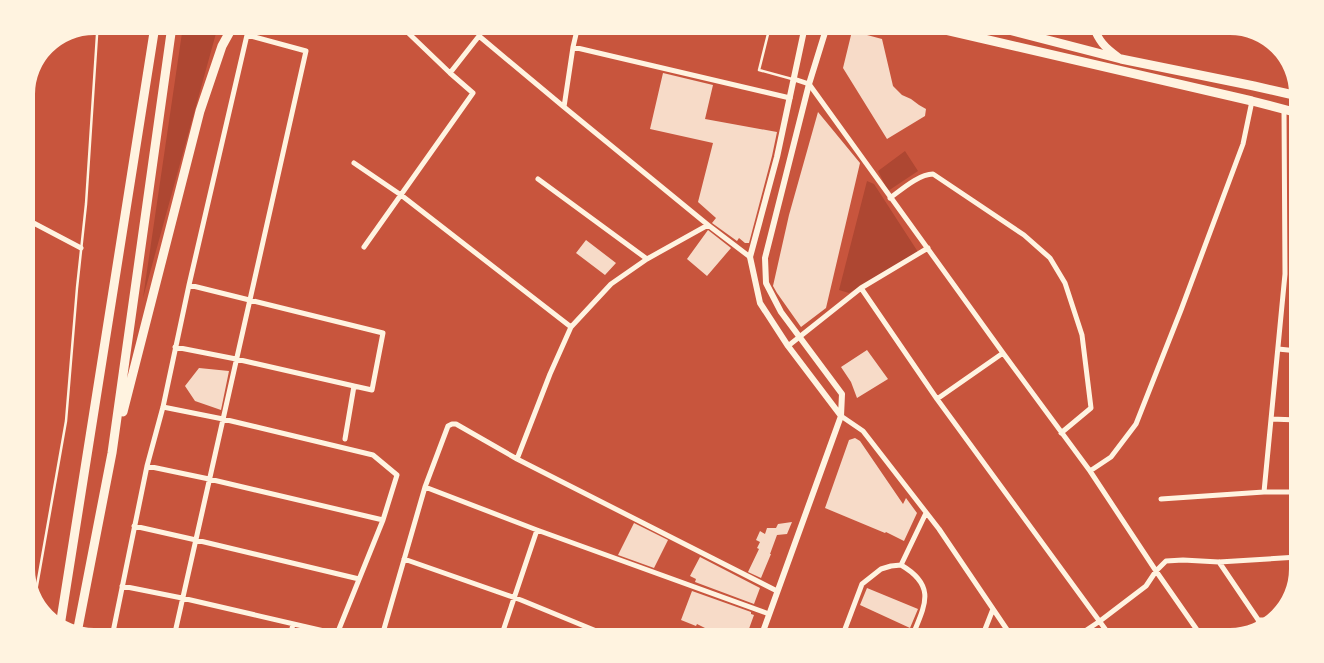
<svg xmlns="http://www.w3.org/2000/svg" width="1324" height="663" viewBox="0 0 1324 663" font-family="Cabin,sans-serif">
  <rect width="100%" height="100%" fill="#c8553d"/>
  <path fill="#ae4732" d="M183 26H218L143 298Z
    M905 151 918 171 888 191 878 171Z
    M867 181 874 184 918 252 849 293 839 290Z"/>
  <path fill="#f7dbc8" d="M852 31 882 39 893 86 902 95 911 99 919 105 926 109 925 116 887 139 843 68Z
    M663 73 713 85 705 119 777 132 772 156 749 243H745L739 238 737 241 712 223 716 218 698 202 713 143 650 129Z
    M818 112 860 163 826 308 801 327 777 293 773 286 789 215Z
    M708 230 731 248 707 276 687 259Z
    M586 240 616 263 605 275 576 253Z
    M867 350 888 379 857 398 851 382 841 367Z
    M199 368 229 371 221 410 195 401 185 386Z
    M855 438 860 441 903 504 906 498 917 513 904 541 886 532 885 533 825 508 849 440Z
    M792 522 787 534 777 535 770 554H771L761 578 748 572 759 549 757 548 760 542 756 540 760 531 765 534 767 528H776L778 524Z
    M634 523 668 540 654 568 618 555Z
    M700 557 760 588 754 604 695 582 696 579 690 576Z
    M867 588 918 609 910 628 860 605Z
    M692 591 751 612V614L754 615 746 637H723L697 624 696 626 681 620Z"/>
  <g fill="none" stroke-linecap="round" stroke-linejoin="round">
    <path stroke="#fff3e0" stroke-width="2.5" d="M770 26 759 70 792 79
      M35 597 66 421 77 288 86 204 97 35 99 26"/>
    <path stroke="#fff3e0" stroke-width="5" d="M401 26 450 73
      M481 26 479 36 564 107
      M573 47 578 26
      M794 79 809 84 1003 353 1090 471 1156 571 1202 637
      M354 163 401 195 571 327
      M538 179 647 259
      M890 198C901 190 919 174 933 174L1024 235 1050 258 1065 283 1082 335 1091 408 1061 433
      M26 219 81 248
      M708 225 564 107 573 47 790 98
      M364 247 473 93 450 73 479 36
      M189 285 383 333 372 390 354 386 345 439
      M861 288 937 399 1111 637
      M788 346 861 288 928 248
      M175 347 236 359 354 386
      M1278 349 1298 351
      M937 399 1003 353
      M841 416 863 431 939 529 1012 637
      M1271 419 1298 420
      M517 459 550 374 571 327 611 284 647 259 708 225 750 257
      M147 466 209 479 383 520
      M1090 471 1111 457 1136 424 1181 310 1243 144 1252 101
      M1264 492 1285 274 1284 109
      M1161 499 1264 492H1298
      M134 526 196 540 359 579
      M404 559 521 600 611 637
      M1219 562 1263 627
      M122 586 182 598 337 634 383 520 397 475 373 455 223 419 163 407
      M769 614 537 530 425 487 448 426 452 424H456L517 459 777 591
      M1258 620H1272
      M384 629 425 487
      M112 637 147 466 163 407 189 285 247 35 254 26
      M174 637 306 51 247 35
      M290 637 293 624
      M382 637 384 629 405 637
      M501 637 537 530
      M842 637 862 584 881 569 891 566 901 565
      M912 637C925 605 937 586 901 565L926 513
      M982 637 993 609
      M1076 637 1100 621 1146 586 1156 571 1166 561 1183 560 1219 562 1298 557"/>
    <path stroke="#fff3e0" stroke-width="6" d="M805 26 777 157 750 257 760 303 788 346 841 416
      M761 637 841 416 842 394 781 312 766 283 765 258 809 84 827 26"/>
    <path stroke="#fff3e0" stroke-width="8" d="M1093 26C1099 41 1104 47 1118 57
      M1019 32 1035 29 1042 26"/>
    <path stroke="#fff3e0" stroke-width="9" d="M928 26 1252 101 1298 113
      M993 26 1121 59 1254 86 1298 96
      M123 412 200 111 222 46 233 26
      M60 626 155 26
      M77 633 112 453 172 26"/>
  </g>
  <path d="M0 0H1324V663H0ZM94 35H1230A59 59 0 0 1 1289 94V569A59 59 0 0 1 1230 628H94A59 59 0 0 1 35 569V94A59 59 0 0 1 94 35Z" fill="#fff3e0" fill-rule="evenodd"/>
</svg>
